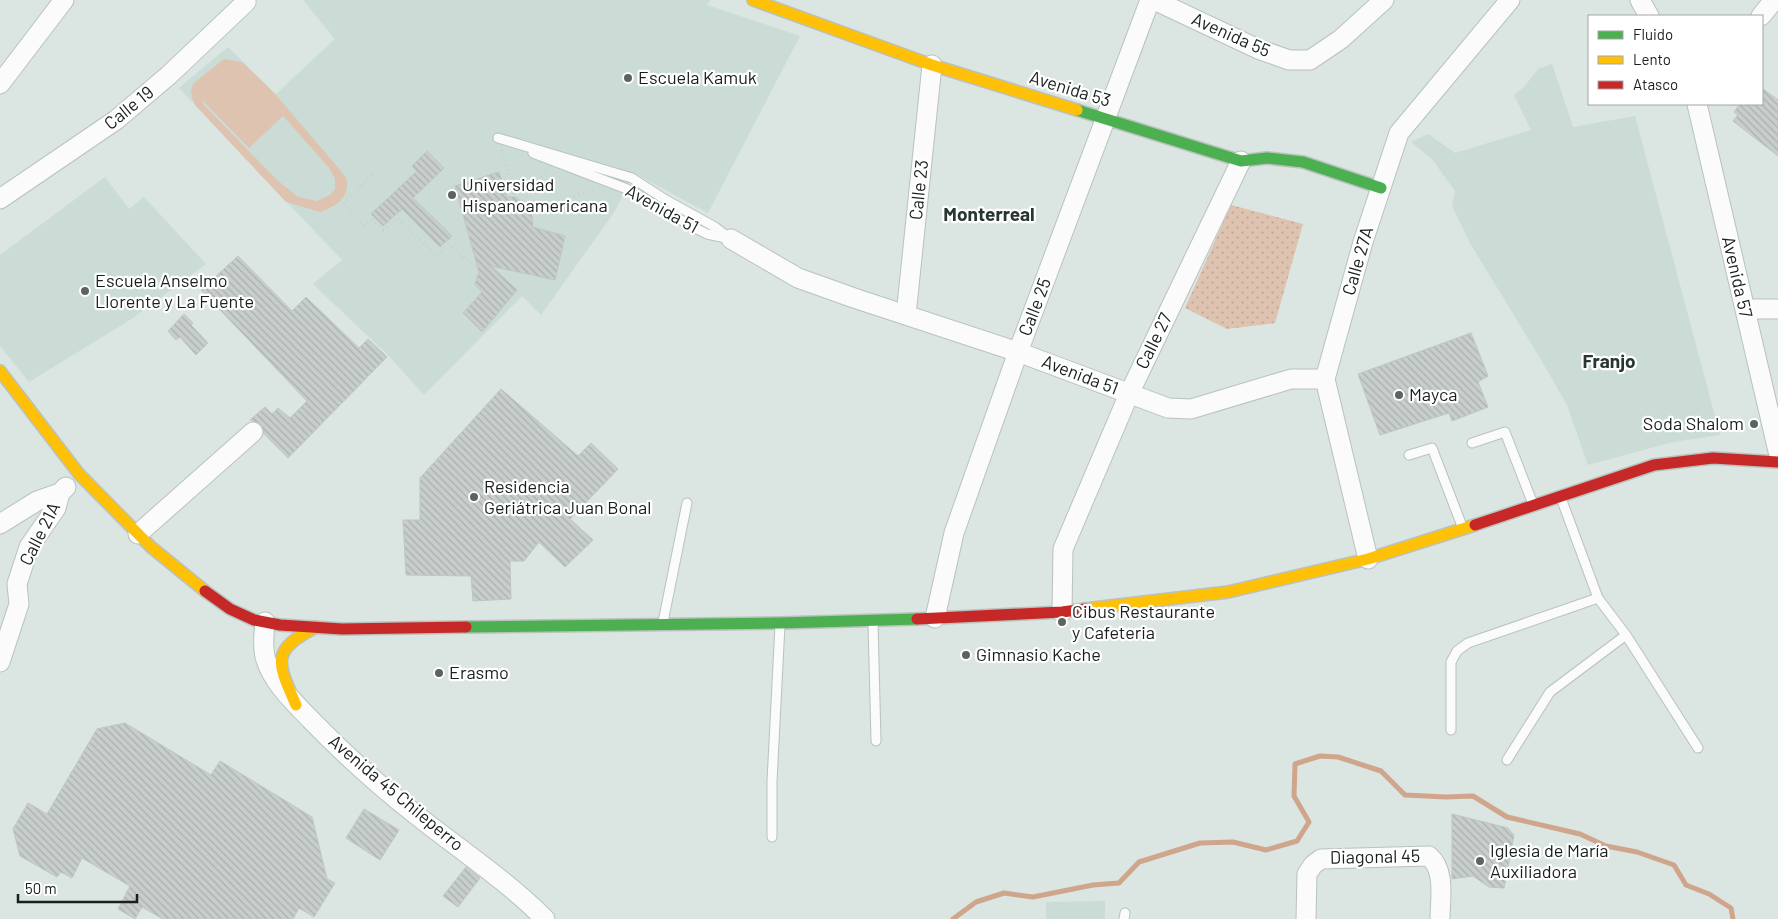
<svg xmlns="http://www.w3.org/2000/svg" width="1778" height="919" viewBox="0 0 1778 919" font-family="Barlow,sans-serif">
  <defs>
    <pattern id="park-dots" width="8" height="8" patternUnits="userSpaceOnUse" patternTransform="scale(1.25)"><rect width="8" height="8" fill="#dfc3b1"/><path d="M2 2h.1M6 6h.1" fill="none" stroke="#bfa798" stroke-width="1.8" stroke-linecap="round"/></pattern>
    <pattern id="building-back-hatch" width="6" height="6" patternUnits="userSpaceOnUse" patternTransform="scale(1.25)"><rect width="6" height="6" fill="#c7cecb"/><path d="M-1 5l2 2M0 0l6 6M5-1l2 2" fill="none" stroke="#aab0ae"/></pattern>
  </defs>
  <rect width="100%" height="100%" fill="#dbe5e1"/>
  <path fill="#cadcd5" d="M303 0H710L707 5 800 36 708 213 634 173 615 211 541 315 522 296 424 395 390 357 313 284 342 260 179 88 228 47 276 94 335 39Z
    M1552 64 1573 127 1635 116 1720 435 1673 442 1588 465 1567 405 1540 358 1470 243 1452 206 1455 191 1432 159 1411 142 1428 134 1455 153 1531 130 1514 95 1524 87 1538 69Z
    M105 177 129 209 144 197 206 264 133 318 29 382 0 346V255Z
    M1105 901V919H1046V902Z"/>
  <path fill="#dfc3b1" fill-rule="evenodd" d="M224 59 242 62 276 95 346 177C351 197 337 206 320 212L286 202 195 105C192 97 189 91 194 83ZM201 99 249 148 283 116 329 168 335 179V189L330 195 317 201 298 197 277 180 204 105Z"/>
  <path fill="url(#park-dots)" d="M1231 205 1303 224 1275 323 1227 329 1185 308Z"/>
  <g fill="none" stroke-linecap="round" stroke-linejoin="round">
    <path stroke="#cfa58c" stroke-width="5" d="M953 919 976 902 1004 893 1033 897 1093 885 1119 883 1139 862 1200 843 1233 842 1266 850 1297 841 1309 822 1294 796 1295 764 1320 756 1338 757 1381 771 1405 795 1446 797 1473 796 1507 817 1580 834 1606 846 1637 852 1674 865 1686 885 1709 894 1731 908 1733 919"/>
  </g>
  <path fill="url(#building-back-hatch)" stroke="#bfc6c3" d="M1762 88 1778 100V156L1733 121 1738 115 1734 112 1740 104H1762Z
    M427 151 444 168 413 198 452 236 440 247 402 209 383 226 371 214 417 171 412 166Z
    M499 172 507 197H515L528 206 532 217 533 227 565 236 555 280 491 266 517 290 482 332 463 313 482 292 475 284 479 272 455 186Z
    M238 256 292 311 306 297 359 348 368 339 387 357 288 458 264 434 261 424 250 420 265 407 272 414 278 408 290 418 307 401 201 290Z
    M184 314 193 323 191 325 208 343 196 355 180 337 176 340 168 331Z
    M1471 333 1488 376 1478 382 1488 407 1452 421 1449 413 1380 435 1358 374Z
    M501 389 578 456 591 443 618 469 570 519 593 540 565 567 539 542 524 561H510L511 599 473 601 471 576 406 575 403 520H420V478Z
    M125 723 211 775 220 761 312 817 327 879 335 883 314 917 299 908 293 919H163L142 907 135 919 118 909 130 886 82 858 72 878 61 872 57 877 20 856 13 829 28 803 47 814 97 729Z
    M364 809 399 830 380 860 346 838Z
    M1452 814 1508 828 1512 833 1514 835 1504 888 1489 887 1473 876 1452 879Z
    M466 867 480 878 458 907 443 896Z"/>
  <g fill="none" stroke-linecap="round" stroke-linejoin="round">
    <defs>
      <path id="lane" d="M498 138 632 178 666 200 715 227 731 239
        M533 153 627 189 695 228 707 234 726 238
        M1472 443 1505 432 1533 504
        M1409 455 1432 448 1462 526
        M1561 498 1598 598 1626 635 1698 748
        M663 622 687 503
        M873 622 876 741
        M1451 730V662L1457 651 1468 643 1598 598
        M1507 760 1550 692 1626 635
        M772 837V781L780 625
        M1124 919 1125 913"/>
      <path id="street" d="M1154 0 1258 49 1289 60H1310L1341 39 1384 0
        M1640 0 1649 16
        M1761 16 1774 0
        M0 84 64 0
        M1697 104 1778 451
        M0 199 116 120 169 75 246 2 245 0
        M731 239 798 278 854 298 1018 352 1168 408 1191 409 1291 379H1325
        M1745 309H1778
        M906 315 932 65
        M0 524 37 501 60 493 66 487
        M138 534 253 432
        M1368 559 1325 379 1363 242 1399 133 1510 0
        M1062 612 1063 549 1129 394 1241 161
        M935 618 954 533 1018 352 1150 0
        M265 622C264 634 262 648 266 660 273 683 295 703 311 720 344 754 378 785 415 814 459 849 506 880 545 919
        M0 662 19 604 17 584 29 547 56 508 60 493
        M1306 919 1307 874 1313 865 1321 859 1429 856C1446 871 1440 899 1440 919"/>
      <path id="fast" d="M1077 110 1241 161 1267 158 1303 162 1381 188
        M466 627 780 623 917 619"/>
      <path id="slow" d="M753 0 932 65 1077 110
        M0 371 79 474 151 547 205 591
        M1085 609 1228 592 1368 559 1475 525
        M296 705C277 662 270 651 316 627"/>
      <path id="jam" d="M1475 525 1654 465 1713 458 1778 462
        M205 591 230 609 254 620 280 625 342 629 466 627
        M917 619 1062 612 1085 609"/>
    </defs>
    <use href="#lane" stroke="#bac2be" stroke-width="11"/>
    <use href="#street" stroke="#bac2be" stroke-width="21"/>
    <use href="#fast" stroke="#bac2be" stroke-width="14"/>
    <use href="#slow" stroke="#bac2be" stroke-width="14"/>
    <use href="#jam" stroke="#bac2be" stroke-width="14"/>
    <path stroke="#cccecd" stroke-width="3" stroke-dasharray="1 4" stroke-linecap="butt" d="M501 150 515 197
      M372 174 344 204 365 226 372 220 383 230 397 218 437 256 449 244 471 264 480 268
      M523 201 547 170
      M531 211 594 190"/>
    <use href="#lane" stroke="#fafbfa" stroke-width="9"/>
    <use href="#street" stroke="#fafbfa" stroke-width="19"/>
    <use href="#fast" stroke="#4caf50" stroke-width="11"/>
    <use href="#slow" stroke="#ffc107" stroke-width="11"/>
    <use href="#jam" stroke="#c62828" stroke-width="11"/>
  </g>
  <g fill="#5c6461" stroke="#fff" stroke-width="2">
    <circle cx="628" cy="78" r="5"/>
    <circle cx="452" cy="195" r="5"/>
    <circle cx="85" cy="291" r="5"/>
    <circle cx="1399" cy="395" r="5"/>
    <circle cx="1754" cy="424" r="5"/>
    <circle cx="474" cy="497" r="5"/>
    <circle cx="1062" cy="622" r="5"/>
    <circle cx="966" cy="655" r="5"/>
    <circle cx="439" cy="673" r="5"/>
    <circle cx="1480" cy="861" r="5"/>
  </g>
  <g text-anchor="middle" stroke-width="4.5" stroke-linejoin="round" paint-order="stroke">
    <g font-size="18" fill="#181f1c" stroke="#fff">
      <text transform="translate(1231 35) rotate(24)" y="6">Avenida 55</text>
      <text transform="translate(1070 89) rotate(17)" y="6">Avenida 53</text>
      <text transform="translate(129 108) rotate(-39)" y="6">Calle 19</text>
      <text transform="translate(919 190) rotate(-84)" y="6">Calle 23</text>
      <text transform="translate(662 209) rotate(29)" y="6">Avenida 51</text>
      <text transform="translate(1358 261) rotate(-74)" y="6">Calle 27A</text>
      <text transform="translate(1737 277) rotate(77)" y="6">Avenida 57</text>
      <text transform="translate(1035 307) rotate(-69)" y="6">Calle 25</text>
      <text transform="translate(1154 341) rotate(-64)" y="6">Calle 27</text>
      <text transform="translate(1080 375) rotate(21)" y="6">Avenida 51</text>
      <text transform="translate(40 534) rotate(-63)" y="6">Calle 21A</text>
      <text transform="translate(396 793) rotate(40)" y="6">Avenida 45 Chileperro</text>
      <text transform="translate(1375 857) rotate(-1)" y="6">Diagonal 45</text>
    </g>
    <g font-size="18" fill="#181f1c" stroke="#fff" text-anchor="start">
      <text x="638" y="84">Escuela Kamuk</text>
      <text x="462" y="191">Universidad<tspan x="462" dy="21">Hispanoamericana</tspan></text>
      <text x="95" y="287">Escuela Anselmo<tspan x="95" dy="21">Llorente y La Fuente</tspan></text>
      <text x="1409" y="401">Mayca</text>
      <text x="1744" y="430" text-anchor="end">Soda Shalom</text>
      <text x="484" y="493">Residencia<tspan x="484" dy="21">Geriátrica Juan Bonal</tspan></text>
      <text x="1072" y="618">Cibus Restaurante<tspan x="1072" dy="21">y Cafeteria</tspan></text>
      <text x="976" y="661">Gimnasio Kache</text>
      <text x="449" y="679">Erasmo</text>
      <text x="1490" y="857">Iglesia de María<tspan x="1490" dy="21">Auxiliadora</tspan></text>
    </g>
    <g font-size="19" font-weight="bold" fill="#273630" stroke="#fff">
      <text x="989" y="221">Monterreal</text>
      <text x="1609" y="368">Franjo</text>
    </g>
  </g>
  <rect x="1588" y="15" width="175" height="90" fill="#ffffff" stroke="#a3a5a4"/>
  <rect x="1598" y="31" width="25" height="8" fill="#4caf50" stroke="#a3a5a4"/>
  <text x="1633" y="40" font-size="15" fill="#181f1c">Fluido</text>
  <rect x="1598" y="56" width="25" height="8" fill="#ffc107" stroke="#a3a5a4"/>
  <text x="1633" y="65" font-size="15" fill="#181f1c">Lento</text>
  <rect x="1598" y="81" width="25" height="8" fill="#c62828" stroke="#a3a5a4"/>
  <text x="1633" y="90" font-size="15" fill="#181f1c">Atasco</text>
  <path d="M18 894v8h119v-8" fill="none" stroke="#181f1c" stroke-width="2.5"/>
  <text x="25" y="894" font-size="15" fill="#181f1c" stroke="#ffffff" stroke-width="4" paint-order="stroke">50 m</text>
</svg>
